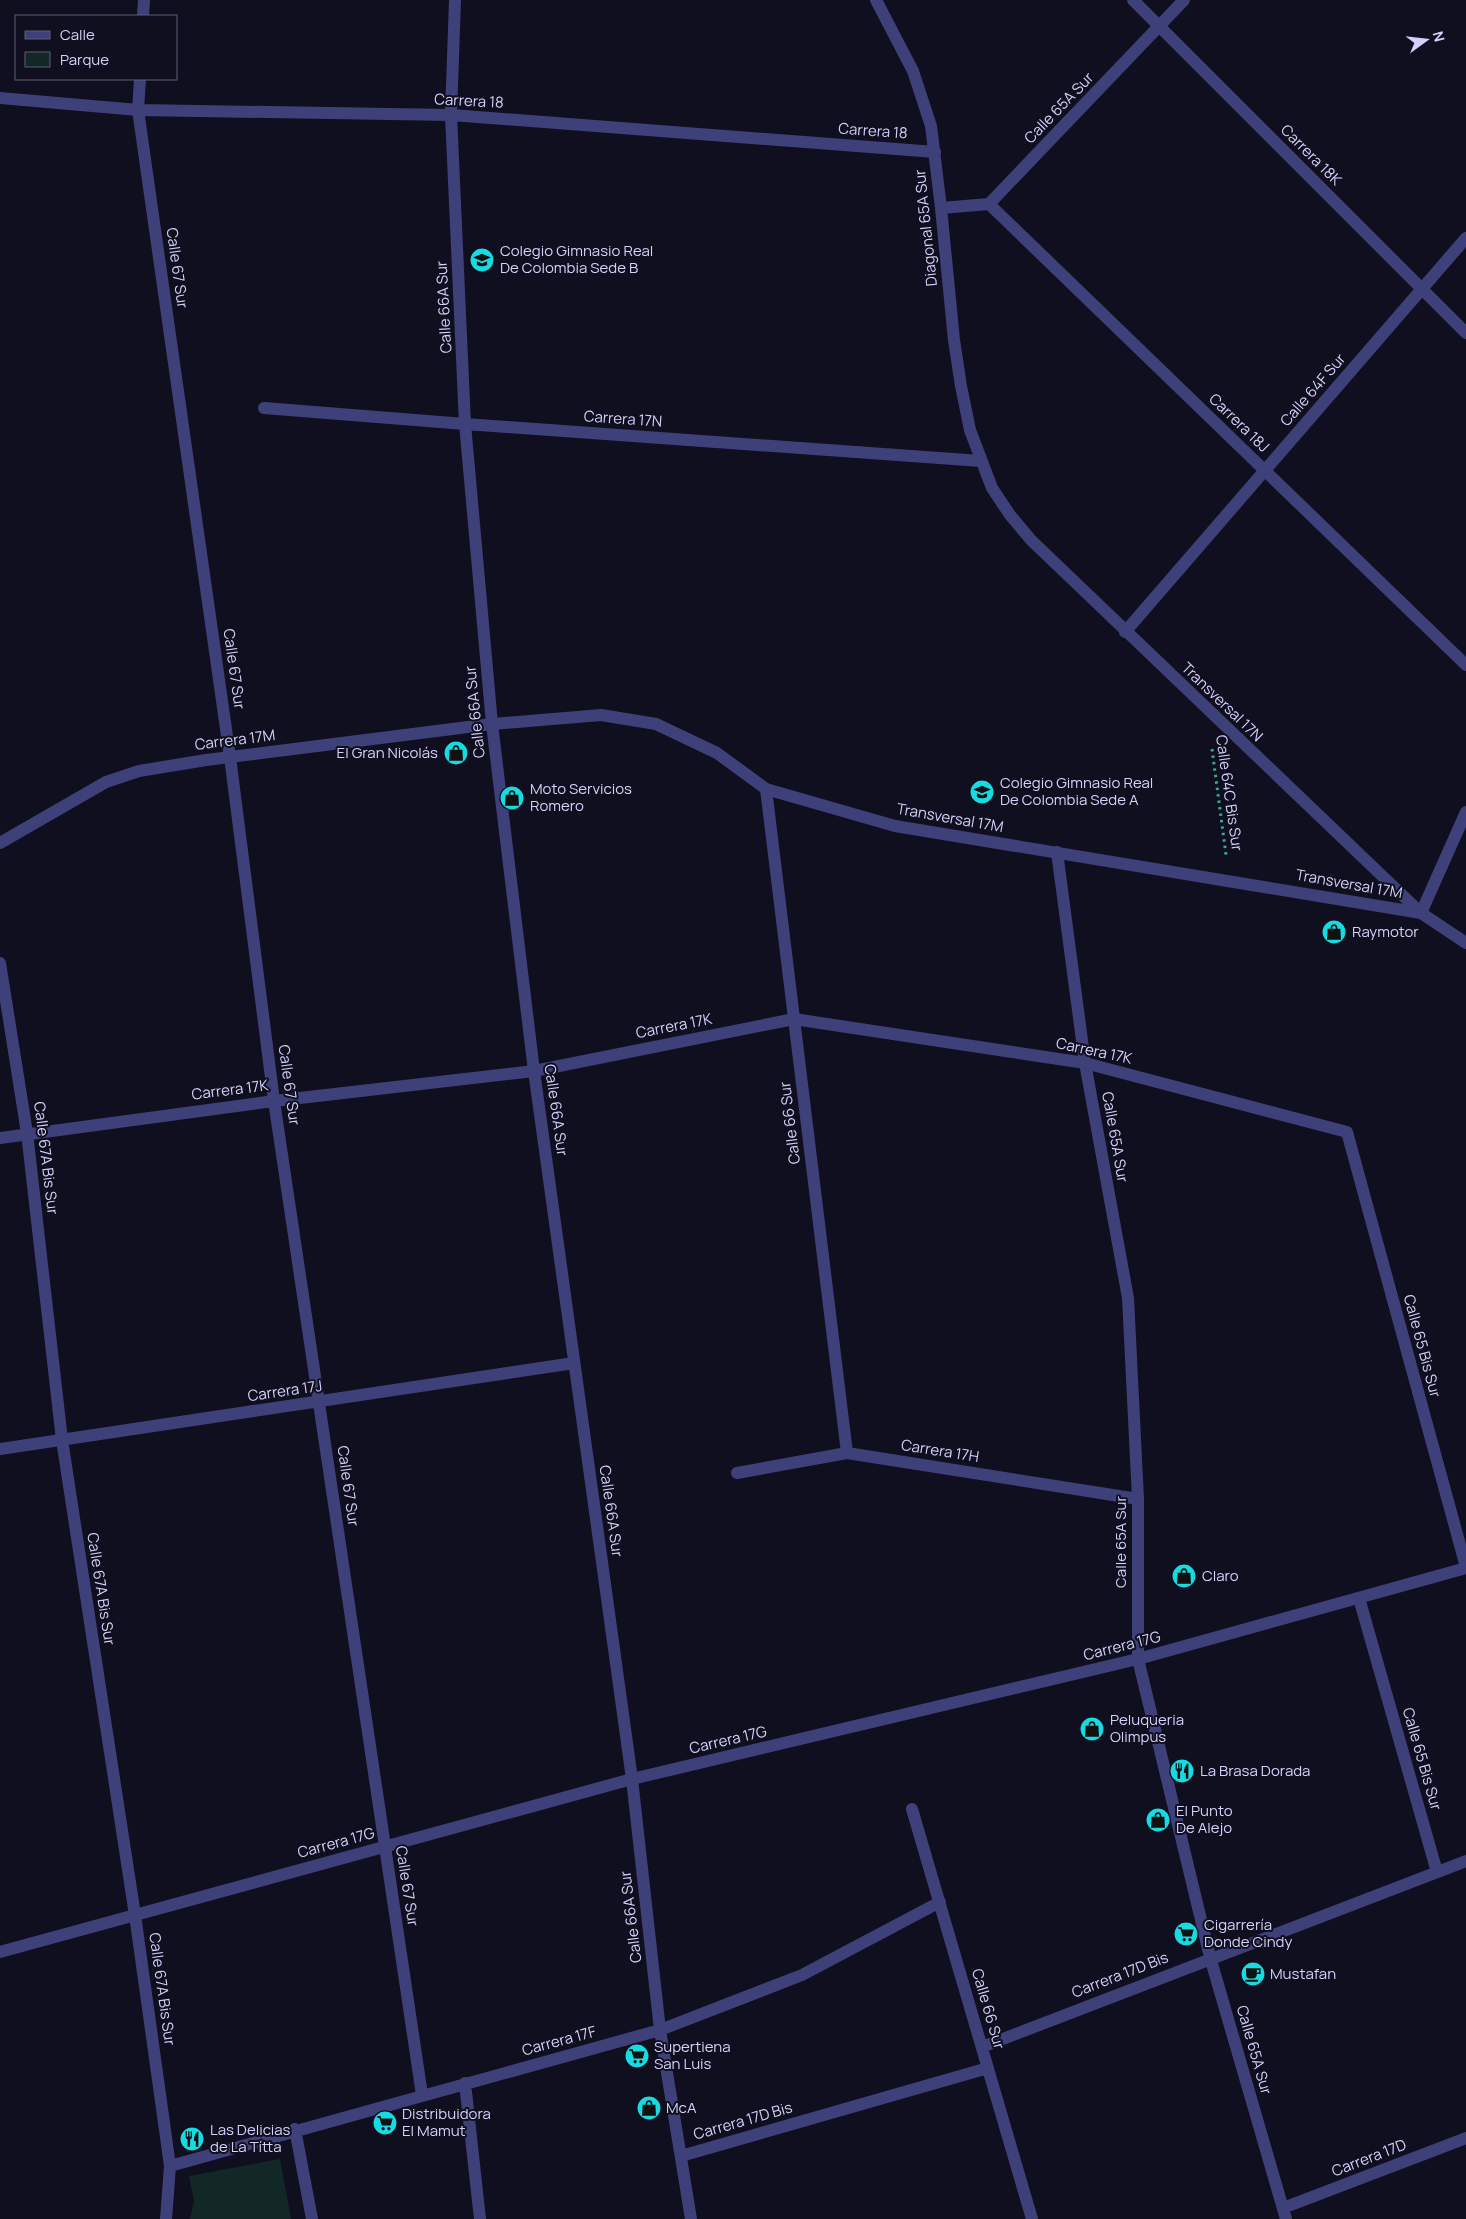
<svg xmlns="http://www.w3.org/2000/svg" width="1466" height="2219" viewBox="0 0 1466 2219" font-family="Manrope,sans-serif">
  <rect width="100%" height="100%" fill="#100f1f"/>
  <path fill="#122826" d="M280 2159 291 2219H190L194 2201 189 2176Z"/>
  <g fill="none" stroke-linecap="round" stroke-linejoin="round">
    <path stroke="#39a698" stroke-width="3" stroke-dasharray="2.5 4" stroke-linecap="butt" d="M1212 749 1226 855"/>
    <path stroke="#3e4079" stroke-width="12" d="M455 0 451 115 465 424 492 724 534 1071 632 1779 660 2030 691 2219
      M1133 0 1466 333
      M143 16 144 0
      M140 79 138 110 230 757 274 1101 422 2095
      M0 98 138 110 451 115 935 152
      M989 204 1466 665
      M941 208 989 204 1184 0
      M264 408 465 424 981 461
      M1125 632 1466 238
      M766 789 847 1453
      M1057 852 1085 1063 1128 1298 1138 1499V1659L1210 1957 1286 2219
      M1421 913 1466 812
      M0 963 27 1133 62 1440 135 1915 170 2166 166 2219
      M0 1138 274 1101 534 1071 794 1019 1085 1063 1347 1132 1466 1567
      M0 1449 574 1363
      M737 1473 847 1453 1138 1499
      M1359 1598 1437 1872
      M912 1809 1032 2219
      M982 2047 1466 1861
      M465 2083 480 2219
      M295 2129 312 2219
      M681 2156 988 2068
      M170 2166 660 2030 802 1975 940 1902
      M1283 2208 1466 2138"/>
    <path stroke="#3e4079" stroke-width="12" d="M876 0 913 71 931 126 941 208 954 340 961 386 970 430 992 488 1010 515 1031 540 1421 913 1466 943
      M0 843 106 782 139 771 206 760 492 724 601 715 656 724 717 753 766 789 895 826 1421 913
      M0 1952 632 1779 1138 1659 1466 1568"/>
  </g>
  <defs>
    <symbol id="school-disc" viewBox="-11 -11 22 22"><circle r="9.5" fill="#16dbe1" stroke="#100f1f"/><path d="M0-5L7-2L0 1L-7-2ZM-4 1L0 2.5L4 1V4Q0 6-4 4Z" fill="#111"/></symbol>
    <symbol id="shop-disc" viewBox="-11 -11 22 22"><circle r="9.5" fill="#16dbe1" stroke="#100f1f"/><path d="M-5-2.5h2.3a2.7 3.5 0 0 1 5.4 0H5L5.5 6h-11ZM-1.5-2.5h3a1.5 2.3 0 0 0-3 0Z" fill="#111"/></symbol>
    <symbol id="restaurant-disc" viewBox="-11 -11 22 22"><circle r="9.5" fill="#16dbe1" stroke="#100f1f"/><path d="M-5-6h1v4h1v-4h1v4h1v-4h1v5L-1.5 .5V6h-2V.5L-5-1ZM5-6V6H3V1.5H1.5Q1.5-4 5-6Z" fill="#111"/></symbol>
    <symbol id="supermarket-disc" viewBox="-11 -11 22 22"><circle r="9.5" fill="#16dbe1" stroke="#100f1f"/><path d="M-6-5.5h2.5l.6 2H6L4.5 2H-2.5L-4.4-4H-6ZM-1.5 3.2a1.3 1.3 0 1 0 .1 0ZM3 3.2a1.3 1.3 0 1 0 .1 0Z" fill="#111"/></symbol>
    <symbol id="cafe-disc" viewBox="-11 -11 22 22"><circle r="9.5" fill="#16dbe1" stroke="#100f1f"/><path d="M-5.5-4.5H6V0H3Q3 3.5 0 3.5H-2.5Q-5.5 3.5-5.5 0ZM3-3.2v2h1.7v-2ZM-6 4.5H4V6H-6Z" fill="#111"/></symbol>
  </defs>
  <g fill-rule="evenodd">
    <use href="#school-disc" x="468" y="246" width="28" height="28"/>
    <use href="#shop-disc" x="442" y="739" width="28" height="28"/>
    <use href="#school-disc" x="968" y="778" width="28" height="28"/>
    <use href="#shop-disc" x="498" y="784" width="28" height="28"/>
    <use href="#shop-disc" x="1320" y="918" width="28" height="28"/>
    <use href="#shop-disc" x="1170" y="1562" width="28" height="28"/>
    <use href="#shop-disc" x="1078" y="1715" width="28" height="28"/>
    <use href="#restaurant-disc" x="1168" y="1757" width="28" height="28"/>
    <use href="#shop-disc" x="1144" y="1806" width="28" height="28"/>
    <use href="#supermarket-disc" x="1172" y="1920" width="28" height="28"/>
    <use href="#cafe-disc" x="1239" y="1960" width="28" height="28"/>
    <use href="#supermarket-disc" x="623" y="2042" width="28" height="28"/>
    <use href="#shop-disc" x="635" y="2094" width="28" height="28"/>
    <use href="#supermarket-disc" x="371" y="2109" width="28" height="28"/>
    <use href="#restaurant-disc" x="178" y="2125" width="28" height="28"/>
  </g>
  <g text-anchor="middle" stroke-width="4" stroke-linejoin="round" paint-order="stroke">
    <g font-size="15" fill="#d3d1fa" stroke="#100f1f">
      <text transform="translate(469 101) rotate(3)" y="5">Carrera 18</text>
      <text transform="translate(1059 108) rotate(-46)" y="5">Calle 65A Sur</text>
      <text transform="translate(873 131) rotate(4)" y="5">Carrera 18</text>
      <text transform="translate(1311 155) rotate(45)" y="5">Carrera 18K</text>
      <text transform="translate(926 228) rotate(-96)" y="5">Diagonal 65A Sur</text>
      <text transform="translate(177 268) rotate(82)" y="5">Calle 67 Sur</text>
      <text transform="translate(444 307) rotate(-93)" y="5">Calle 66A Sur</text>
      <text transform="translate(1313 390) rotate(-49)" y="5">Calle 64F Sur</text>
      <text transform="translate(623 419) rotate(4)" y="5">Carrera 17N</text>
      <text transform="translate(1239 423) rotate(44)" y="5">Carrera 18J</text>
      <text transform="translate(234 669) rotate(82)" y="5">Calle 67 Sur</text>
      <text transform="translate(1222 702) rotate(44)" y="5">Transversal 17N</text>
      <text transform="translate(475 712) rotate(-96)" y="5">Calle 66A Sur</text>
      <text transform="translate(235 740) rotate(-7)" y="5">Carrera 17M</text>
      <text transform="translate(1229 793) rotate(82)" y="5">Calle 64C Bis Sur</text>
      <text transform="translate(950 818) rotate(10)" y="5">Transversal 17M</text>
      <text transform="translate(1349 884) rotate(10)" y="5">Transversal 17M</text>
      <text transform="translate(674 1026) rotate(-11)" y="5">Carrera 17K</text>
      <text transform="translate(1094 1051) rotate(12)" y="5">Carrera 17K</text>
      <text transform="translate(289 1085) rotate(82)" y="5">Calle 67 Sur</text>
      <text transform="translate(230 1090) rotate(-7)" y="5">Carrera 17K</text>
      <text transform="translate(556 1110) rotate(82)" y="5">Calle 66A Sur</text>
      <text transform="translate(790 1123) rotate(-97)" y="5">Calle 66 Sur</text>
      <text transform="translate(1115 1137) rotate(80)" y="5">Calle 65A Sur</text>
      <text transform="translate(46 1158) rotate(83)" y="5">Calle 67A Bis Sur</text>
      <text transform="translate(1422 1346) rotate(75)" y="5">Calle 65 Bis Sur</text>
      <text transform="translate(285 1391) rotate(-8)" y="5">Carrera 17J</text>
      <text transform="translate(940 1451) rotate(9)" y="5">Carrera 17H</text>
      <text transform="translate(348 1486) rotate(82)" y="5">Calle 67 Sur</text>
      <text transform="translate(611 1511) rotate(82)" y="5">Calle 66A Sur</text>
      <text transform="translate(1121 1542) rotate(-90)" y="5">Calle 65A Sur</text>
      <text transform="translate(101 1589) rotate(81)" y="5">Calle 67A Bis Sur</text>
      <text transform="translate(1122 1646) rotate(-14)" y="5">Carrera 17G</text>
      <text transform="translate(728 1740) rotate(-13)" y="5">Carrera 17G</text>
      <text transform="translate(1422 1759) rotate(74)" y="5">Calle 65 Bis Sur</text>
      <text transform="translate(336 1843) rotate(-15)" y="5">Carrera 17G</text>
      <text transform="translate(407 1886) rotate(81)" y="5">Calle 67 Sur</text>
      <text transform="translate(631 1917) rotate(-97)" y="5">Calle 66A Sur</text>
      <text transform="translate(1120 1975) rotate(-21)" y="5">Carrera 17D Bis</text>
      <text transform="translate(162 1989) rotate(82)" y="5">Calle 67A Bis Sur</text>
      <text transform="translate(988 2009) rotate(74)" y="5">Calle 66 Sur</text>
      <text transform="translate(559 2041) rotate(-15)" y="5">Carrera 17F</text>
      <text transform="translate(1254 2050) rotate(74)" y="5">Calle 65A Sur</text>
      <text transform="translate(743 2121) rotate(-16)" y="5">Carrera 17D Bis</text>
      <text transform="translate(1369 2158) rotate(-21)" y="5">Carrera 17D</text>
    </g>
    <g font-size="15" fill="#d3d1fa" stroke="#100f1f" text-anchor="start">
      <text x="500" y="256">Colegio Gimnasio Real<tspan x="500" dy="17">De Colombia Sede B</tspan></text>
      <text x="438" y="758" text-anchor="end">El Gran Nicolás</text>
      <text x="1000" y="788">Colegio Gimnasio Real<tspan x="1000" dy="17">De Colombia Sede A</tspan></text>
      <text x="530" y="794">Moto Servicios<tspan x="530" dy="17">Romero</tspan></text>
      <text x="1352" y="937">Raymotor</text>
      <text x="1202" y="1581">Claro</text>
      <text x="1110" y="1725">Peluqueria<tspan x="1110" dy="17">Olimpus</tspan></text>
      <text x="1200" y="1776">La Brasa Dorada</text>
      <text x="1176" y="1816">El Punto<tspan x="1176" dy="17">De Alejo</tspan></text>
      <text x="1204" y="1930">Cigarrería<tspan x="1204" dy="17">Donde Cindy</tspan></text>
      <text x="1270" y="1979">Mustafan</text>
      <text x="654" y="2052">Supertiena<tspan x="654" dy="17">San Luis</tspan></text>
      <text x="666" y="2113">McA</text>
      <text x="402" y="2119">Distribuidora<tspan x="402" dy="17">El Mamut</tspan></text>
      <text x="210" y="2135">Las Delicias<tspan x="210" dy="17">de La Títta</tspan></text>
    </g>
  </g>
  <rect x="15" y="15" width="162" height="65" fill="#100f1f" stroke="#5e5d77"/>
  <rect x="25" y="31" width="25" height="8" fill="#3e4079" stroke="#5e5d77"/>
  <text x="60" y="40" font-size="15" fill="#d3d1fa">Calle</text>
  <rect x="25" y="52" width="25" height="15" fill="#122826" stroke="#5e5d77"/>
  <text x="60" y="65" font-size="15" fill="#d3d1fa">Parque</text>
  <g transform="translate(1426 40) rotate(75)" stroke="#100f1f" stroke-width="4" paint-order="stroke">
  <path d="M0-4L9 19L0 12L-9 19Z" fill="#d3d1fa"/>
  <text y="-8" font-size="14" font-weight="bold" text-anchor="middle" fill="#d3d1fa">N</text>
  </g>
</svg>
